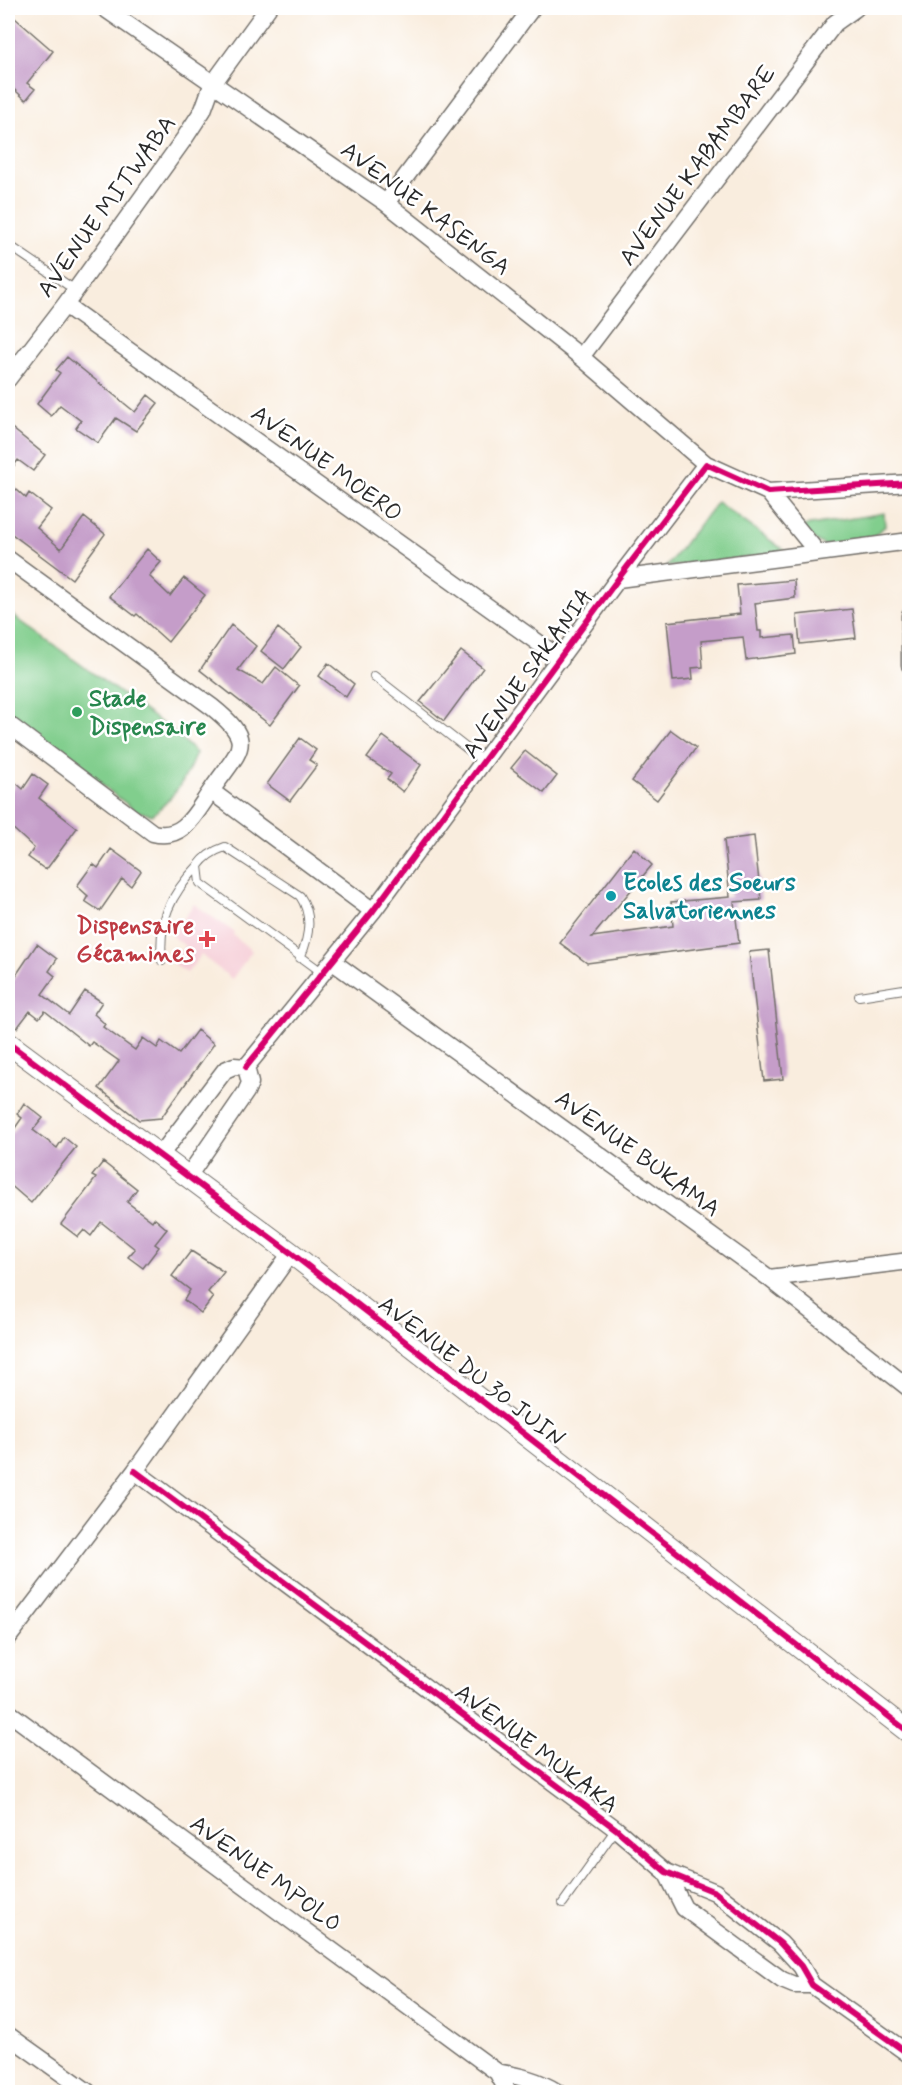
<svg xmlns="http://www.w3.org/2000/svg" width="917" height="2100" viewBox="0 0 917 2100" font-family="Mynerve,sans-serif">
  <rect width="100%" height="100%" fill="#fff"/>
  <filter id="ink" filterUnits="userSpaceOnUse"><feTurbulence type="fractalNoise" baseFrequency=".0167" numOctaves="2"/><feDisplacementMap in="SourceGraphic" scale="12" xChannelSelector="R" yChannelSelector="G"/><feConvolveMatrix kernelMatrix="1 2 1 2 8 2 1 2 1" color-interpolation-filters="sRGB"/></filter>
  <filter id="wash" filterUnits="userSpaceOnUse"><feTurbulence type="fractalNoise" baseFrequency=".008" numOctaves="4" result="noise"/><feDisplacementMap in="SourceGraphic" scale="24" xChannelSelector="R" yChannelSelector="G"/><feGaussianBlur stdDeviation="1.35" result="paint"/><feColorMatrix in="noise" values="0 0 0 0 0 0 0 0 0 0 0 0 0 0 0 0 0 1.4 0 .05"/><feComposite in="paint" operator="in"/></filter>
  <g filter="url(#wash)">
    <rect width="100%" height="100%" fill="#f9edde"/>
    <path fill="#f6cfd8" d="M194 904 234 932 233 935 252 951 232 979 201 955 187 973 172 963 185 946 172 936Z"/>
    <path fill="#81ce8d" stroke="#567c5c" stroke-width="1.5" d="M717 502 788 553 666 567Z
      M884 513 885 526C874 538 852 550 835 548 821 547 808 534 798 527Z
      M8 612 174 732 196 753C187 777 172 800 152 815L136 811 8 714Z"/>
    <g id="blocks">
      <path fill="#c59dc9" d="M8 12 53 51 27 83 35 89 26 100 8 84Z
        M67 357 135 412 148 395 158 403 136 431 116 418 98 443 76 428 81 421 60 405 51 416 37 404 60 373 56 370Z
        M8 425 45 455 33 471 18 460 8 474Z
        M8 482 26 498 29 493 51 510 37 528 61 549 84 517 105 534 72 579 8 531Z
        M147 549 161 562 149 576 170 596 184 578 205 595 168 642 137 614 135 616 109 596Z
        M794 580 795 598 755 603 758 631H761V638L794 635 796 654 746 660 743 637 701 641 703 667 692 668 693 679 673 681 667 622 740 614 737 585Z
        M852 609 856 638 800 644 797 615Z
        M231 625 256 646 238 670 263 684 276 667 299 686 270 725 200 670Z
        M278 628 301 647 284 669 261 651Z
        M461 651 483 668 444 721 420 702Z
        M328 663 354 684 346 697 319 676Z
        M671 730 696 748 657 800 632 781Z
        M383 736 421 765 403 792 387 779 391 774 367 758Z
        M300 738 316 750 309 760 317 765 290 801 267 784Z
        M525 751 557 776 544 793 511 768Z
        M33 774 48 785 39 798 77 828 46 870 28 857 34 848 8 824V794L16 783 23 789Z
        M754 836 761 900 734 902 739 943 587 963 560 943 634 848 652 865 592 937 673 926 671 902 730 897 724 840Z
        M111 849 141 871 131 886 122 879 100 911 85 901 88 896 77 886 93 864 98 868Z
        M37 944 57 959 49 971 55 976 42 994 69 1015 85 991 102 1002 94 1014 105 1024 103 1027 135 1050 143 1038 157 1048 161 1041 179 1054 197 1030 214 1044 161 1118 139 1120 99 1088 119 1061 92 1042 89 1046 45 1011 39 1018 30 1011 17 1028 8 1021V987Z
        M769 950 783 1079 764 1081 749 952Z
        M24 1103 43 1118 33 1130 57 1148 64 1137 76 1147 31 1203 8 1183V1138L22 1118 17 1114Z
        M103 1162 137 1189 127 1202 152 1221 154 1218 167 1229 155 1244 159 1247 143 1268 128 1257 135 1249 101 1222 91 1236 84 1230 78 1237 61 1224 96 1178 92 1176Z
        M191 1251 224 1272 208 1292 213 1297 201 1313 184 1300 190 1290 172 1276Z"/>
    </g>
  </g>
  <g filter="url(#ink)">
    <use href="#blocks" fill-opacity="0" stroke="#736f6a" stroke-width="1.5"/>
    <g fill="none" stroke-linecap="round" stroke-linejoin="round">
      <defs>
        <path id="service" d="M13 248 75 290
          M374 676 484 762
          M300 958C309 938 313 915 300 896L225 847C213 851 205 856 198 866L200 883 323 973
          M162 961C158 921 170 895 198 866
          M859 996 910 988
          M563 1903 616 1829"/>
        <path id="minor" d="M104 8 386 203 581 357 706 464
          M386 203 532 8
          M65 305 561 659
          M581 357 835 23 856 8
          M8 379 65 305 184 139 203 110 212 85 268 8
          M768 492 817 552
          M8 559 212 707C258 744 239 749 211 791L373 911
          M618 579 910 541
          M910 615V665
          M8 724 153 833C184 841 196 812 211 791
          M333 962 769 1278 910 1389
          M246 1067 373 911 618 579 706 464 768 492 910 483
          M159 1157 225 1070 234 1066 246 1067
          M187 1178 246 1092 250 1083 246 1067
          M769 1278 910 1261
          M135 1471 616 1829 666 1872 715 1892 780 1943 801 1966 812 1985 910 2055
          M8 1638 135 1471 291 1253
          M8 1712 497 2072 508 2092
          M666 1872 684 1908 782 1980 794 1985H812
          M8 2035 88 2092
          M497 2072C519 2076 538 2080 557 2092"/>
        <path id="tertiary" d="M8 1043 291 1253 910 1733"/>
      </defs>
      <use href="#service" stroke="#736f6a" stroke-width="10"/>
      <use href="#minor" stroke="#736f6a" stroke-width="19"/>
      <use href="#tertiary" stroke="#736f6a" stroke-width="23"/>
      <use href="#service" stroke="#fff" stroke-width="8"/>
      <use href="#minor" stroke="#fff" stroke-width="16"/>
      <use href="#tertiary" stroke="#fff" stroke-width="21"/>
      <defs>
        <path id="cycleway" d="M8 1043 291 1253 910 1733
          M246 1067 373 911 618 579 706 464 768 492 910 483
          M135 1471 616 1829 666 1872 715 1892 780 1943 801 1966 812 1985 910 2055"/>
      </defs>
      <use href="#cycleway" stroke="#fff" stroke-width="10"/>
      <use href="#cycleway" stroke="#d6006c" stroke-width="6"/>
    </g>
  </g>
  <circle fill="#2e9e5b" stroke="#fff" stroke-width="2" cx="77" cy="712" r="6"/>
  <circle fill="#0f9aa8" stroke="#fff" stroke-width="2" cx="611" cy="896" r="6"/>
  <path fill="#e0444e" stroke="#fff" stroke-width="2" d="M204 930h6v6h6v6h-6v6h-6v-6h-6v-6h6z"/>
  <g text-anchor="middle" stroke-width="5" stroke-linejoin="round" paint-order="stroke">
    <g font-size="24" fill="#2b2b2b" stroke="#fff">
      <text transform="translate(697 165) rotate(-53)" y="8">AVENUE KABAMBARE</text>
      <text transform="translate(106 206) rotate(-54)" y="8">AVENUE MITWABA</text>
      <text transform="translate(426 208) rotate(37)" y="8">AVENUE KASENGA</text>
      <text transform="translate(327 463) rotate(36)" y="8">AVENUE MOERO</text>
      <text transform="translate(527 673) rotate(-54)" y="8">AVENUE SAKANIA</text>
      <text transform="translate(638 1153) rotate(36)" y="8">AVENUE BUKAMA</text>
      <text transform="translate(472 1371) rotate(38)" y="8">AVENUE DU 30 JUIN</text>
      <text transform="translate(537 1748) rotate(37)" y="8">AVENUE MUKAKA</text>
      <text transform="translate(266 1873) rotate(36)" y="8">AVENUE MPOLO</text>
    </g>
    <g font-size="24" font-weight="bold" fill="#27864d" stroke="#fff" text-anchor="start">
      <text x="89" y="706">Stade<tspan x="89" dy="28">Dispensaire</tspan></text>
    </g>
    <g font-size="24" font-weight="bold" fill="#0d838f" stroke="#fff" text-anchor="start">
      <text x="623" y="890">Ecoles des Soeurs<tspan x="623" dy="28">Salvatoriennes</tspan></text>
    </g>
    <g font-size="24" font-weight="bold" fill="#be3a42" stroke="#fff" text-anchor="end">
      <text x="194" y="933">Dispensaire<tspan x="194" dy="28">Gécamines</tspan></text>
    </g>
  </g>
  <rect width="917" height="2100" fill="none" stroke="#fff" stroke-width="30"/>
</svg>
